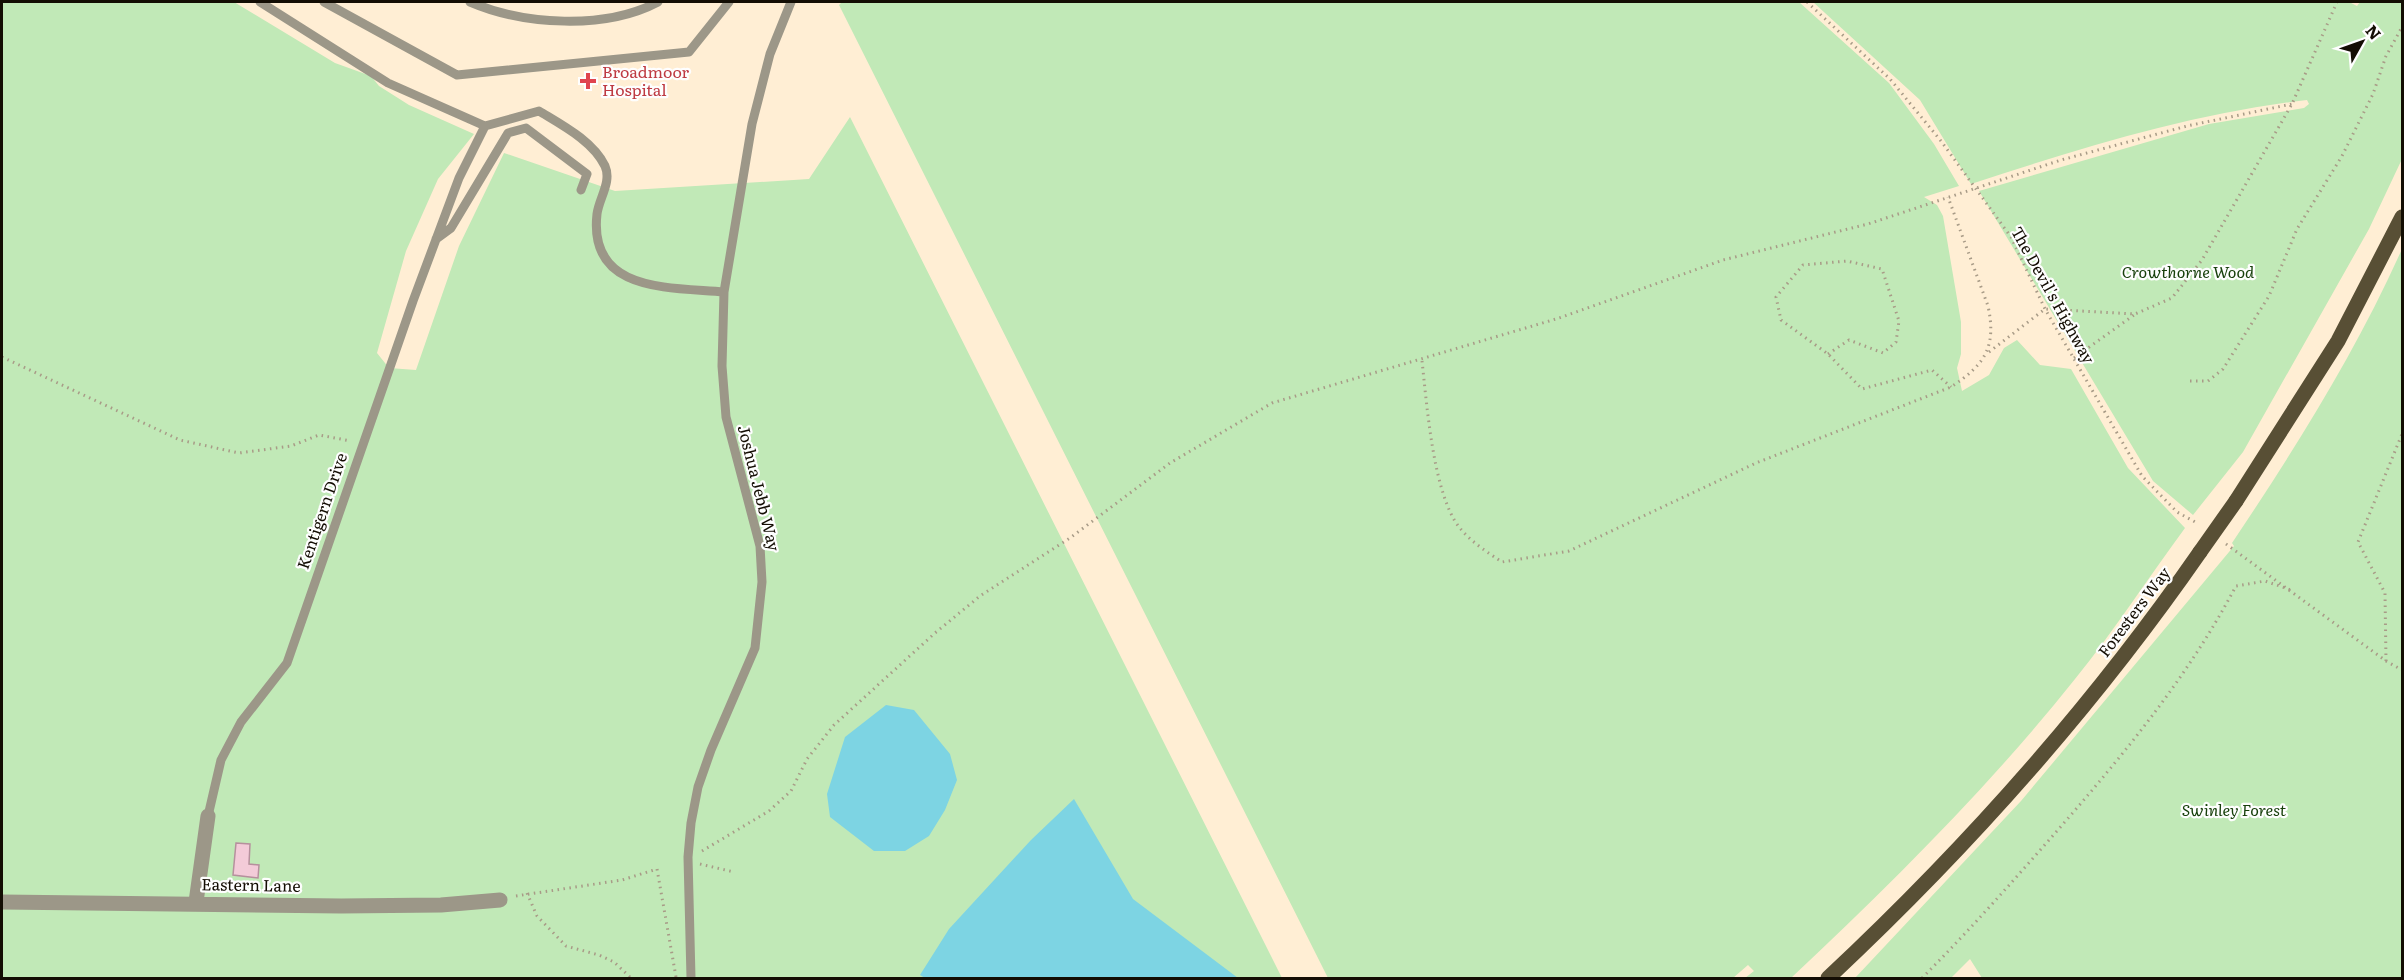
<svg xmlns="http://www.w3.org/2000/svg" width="2404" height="980" viewBox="0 0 2404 980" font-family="Literata,serif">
  <rect width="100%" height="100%" fill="#ffeed4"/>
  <path fill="#c1e9b7" d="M2 2H234L335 63 371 76 379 86 409 105 474 134 438 179 406 251 377 353 389 368 416 370 459 246 504 153 615 191 809 179 850 117 1282 978H2Z
    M842 2H1799L1889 83 1934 144 1959 186 1924 197 1937 205 1943 216 1961 322V354L1957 368 1962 391 1989 375 2004 348 2017 340 2040 365 2071 369 2128 468 2185 528C2148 578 2114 631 2075 679 1989 787 1891 884 1791 978H1745L1754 971 1748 965 1733 978H1328L839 5Z
    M1813 2H2349L2357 6 2360 2H2402V159L2369 229 2243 452 2193 515 2153 481 1979 191 2209 124 2304 108 2309 104 2307 100C2193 113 2081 148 1971 184L1920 100Z
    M2402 249V978H1982L1970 959 1951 978H1855L2021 801 2234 546 2232 543C2295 449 2356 352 2402 249Z"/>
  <path fill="#7dd4e3" d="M886 705 914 710 950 754 957 780 945 810 929 836 905 851H874L830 817 827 794 845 737Z
    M1074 799 1133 899 1238 978H925L920 975 949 929 1031 840Z"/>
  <path fill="#f3cbd8" stroke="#b6909d" stroke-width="1.5" d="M236 843 250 844 249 864 259 865 258 878 233 875Z"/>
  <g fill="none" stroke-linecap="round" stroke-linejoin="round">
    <path stroke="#a89b87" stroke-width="3" stroke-dasharray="1.5 4.5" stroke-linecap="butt" d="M1807 2 1890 79 1941 141 2011 237 2045 309 2142 476 2177 512 2197 523
      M1989 352 2045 309 2135 314 2172 298 2202 260 2292 104 2337 2
      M1828 354 1849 340 1883 353 1896 342 1899 321 1882 269 1847 261 1803 265 1776 297 1781 320 1828 354 1862 389 1932 370 1951 387
      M2 357 180 440 239 453 291 446 319 435 351 441
      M2074 358 2134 315
      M1422 361C1427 405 1433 493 1459 527 1471 542 1487 552 1502 562L1569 551 1756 463 1951 387C1984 365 1997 348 1988 306L1948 197
      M2190 381H2208L2223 369 2269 296 2297 229 2342 156 2373 94 2386 56 2402 27
      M2226 544 2386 661 2402 670
      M2386 661 2385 593 2358 542 2402 434
      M702 851 769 811 791 791 807 759 834 725 935 633 980 596 1070 538 1170 463 1272 403 1556 319 1723 260 1868 224 2061 160 2187 126 2292 104
      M700 864 734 872
      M527 893 537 916 566 946 599 955 614 962 631 978
      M516 896 622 880 657 869 676 977
      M1922 978C1969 931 2013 881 2057 831 2124 754 2188 677 2236 586L2265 581 2294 591"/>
    <path stroke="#9c9788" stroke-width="9" d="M260 2 388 83 485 126 539 111C562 125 593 141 605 166 612 182 599 198 597 214 588 293 670 287 724 292
      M324 2 457 75 689 52 729 2
      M470 2C524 25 605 30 658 2
      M436 239 451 228 508 133 526 128 587 174 581 190
      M208 816 221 760 241 722 287 663 413 301 459 178 485 126
      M691 978 688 857 691 823 698 787 711 750 755 648 762 582 760 546 726 417 722 366 724 292 752 124 770 54 791 2"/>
    <path stroke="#9c9788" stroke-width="15" d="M2 902 341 906 441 905 500 900
      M196 902 208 816"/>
    <path stroke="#584f35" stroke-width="15" d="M2236 501 2338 341 2402 217
      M1828 978C1967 848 2091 709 2200 552"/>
    <path stroke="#584f35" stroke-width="15" d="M2200 552 2236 501"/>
  </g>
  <path fill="#e0444e" stroke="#fefefe" stroke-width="2" d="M585 72h6v6h6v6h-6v6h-6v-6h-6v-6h6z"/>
  <g text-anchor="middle" stroke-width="4.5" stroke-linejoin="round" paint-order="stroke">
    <g font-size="16" fill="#be3a42" stroke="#fefefe" text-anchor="start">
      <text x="602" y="78">Broadmoor<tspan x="602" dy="18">Hospital</tspan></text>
    </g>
    <g font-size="16" font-style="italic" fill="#17400b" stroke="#fefefe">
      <text x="2188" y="278">Crowthorne Wood</text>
      <text x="2234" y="816">Swinley Forest</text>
    </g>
    <g font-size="16" fill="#130d03" stroke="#fefefe">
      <text transform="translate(2053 295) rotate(61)" y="6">The Devil's Highway</text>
      <text transform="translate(759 488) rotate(76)" y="6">Joshua Jebb Way</text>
      <text transform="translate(322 511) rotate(-71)" y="6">Kentigern Drive</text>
      <text transform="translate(2134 612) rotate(-53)" y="6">Foresters Way</text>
      <text transform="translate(251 885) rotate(1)" y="6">Eastern Lane</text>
    </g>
  </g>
  <rect width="2404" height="980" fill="none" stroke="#130d03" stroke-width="6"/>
  <g transform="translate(2362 42) rotate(50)" stroke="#fefefe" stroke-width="4.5" paint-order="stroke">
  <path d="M0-4.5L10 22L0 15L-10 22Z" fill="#130d03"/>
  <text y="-9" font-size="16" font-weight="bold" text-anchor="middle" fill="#130d03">N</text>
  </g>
</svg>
